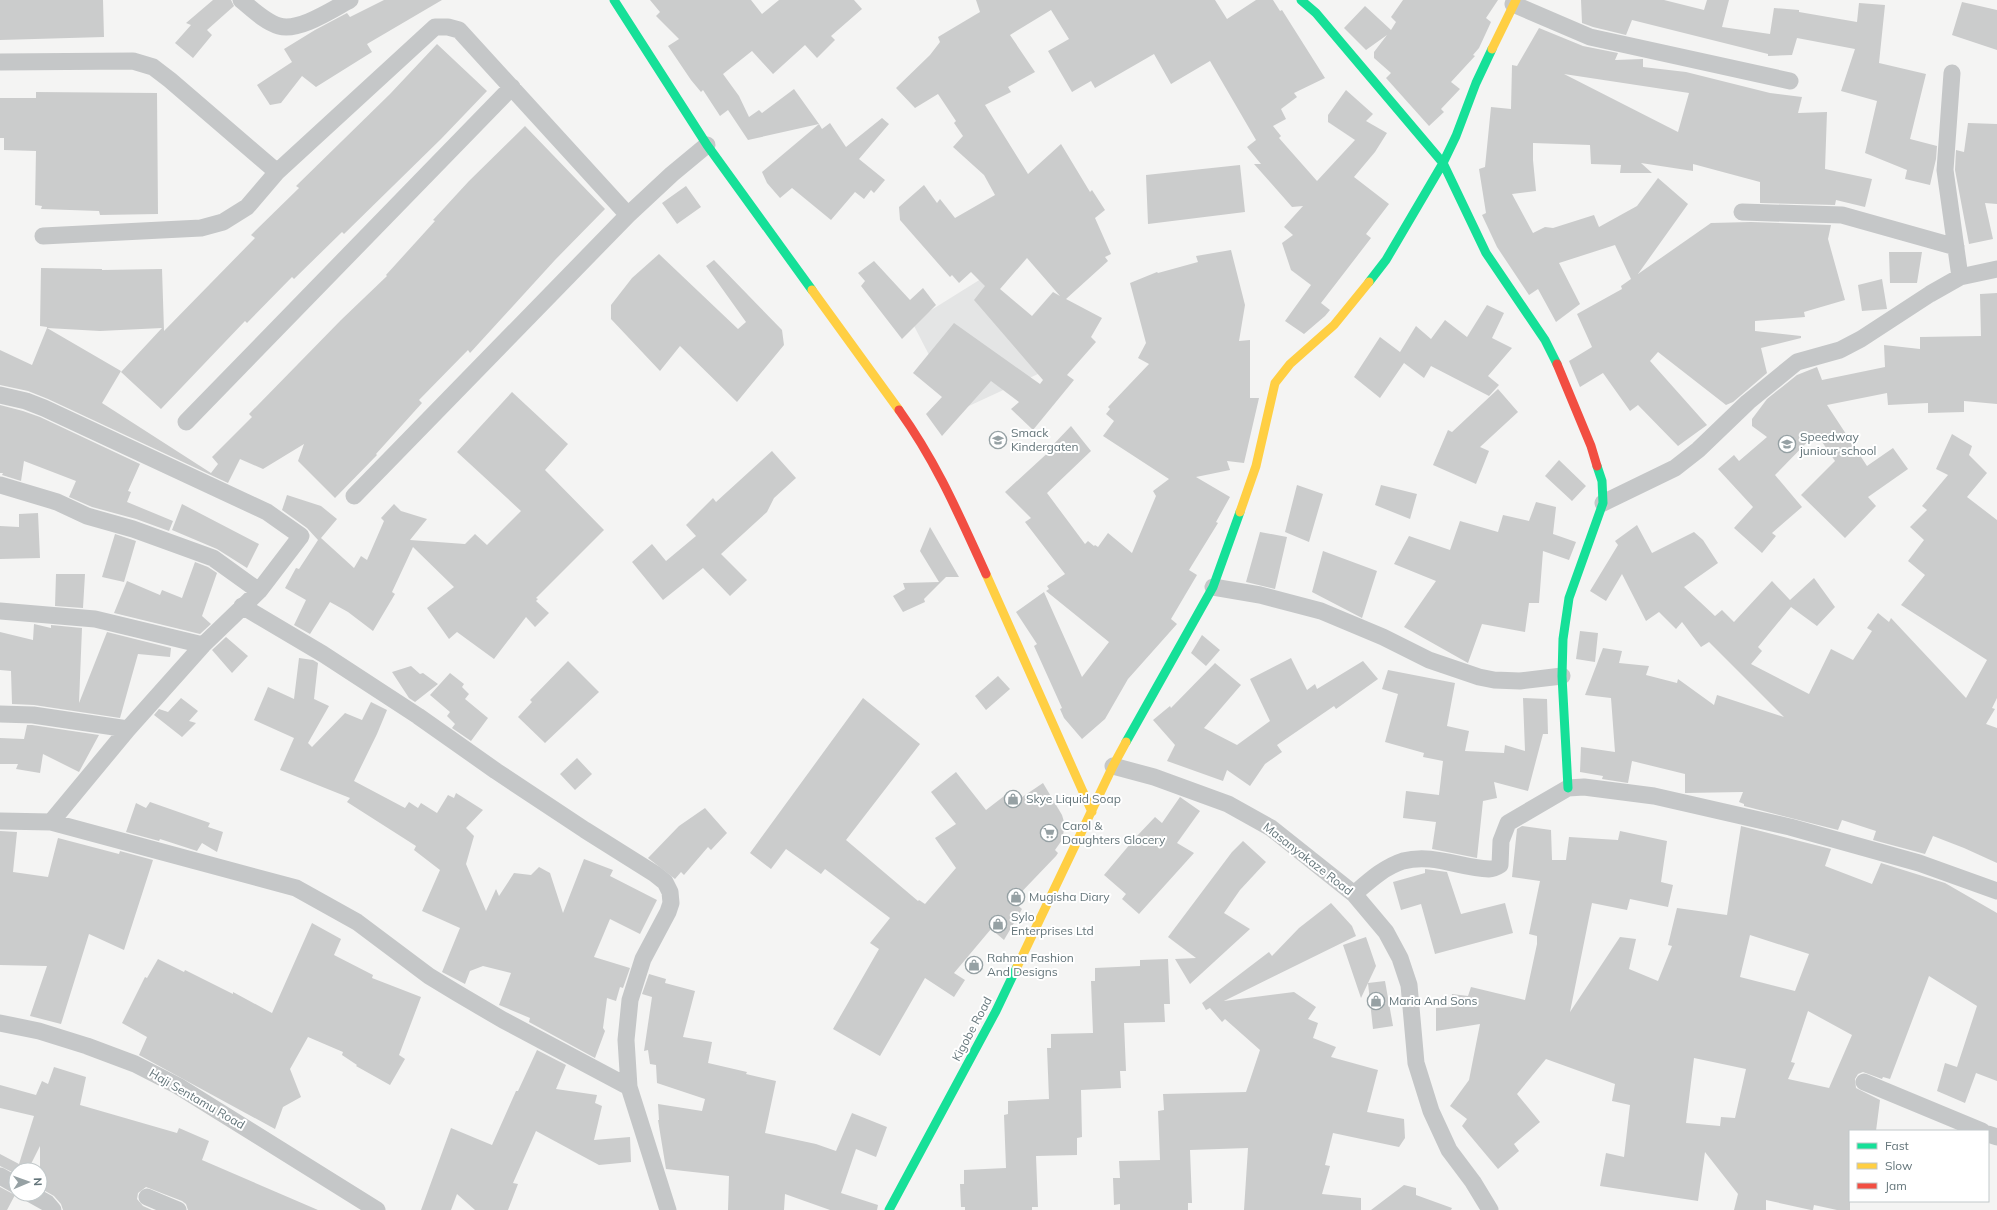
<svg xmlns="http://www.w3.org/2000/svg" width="1997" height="1210" viewBox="0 0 1997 1210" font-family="Mulish,sans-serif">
  <rect width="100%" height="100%" fill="#f4f4f3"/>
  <path fill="#e4e5e5" d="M989 274 1053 367 958 411 912 322Z"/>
  <path fill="#cbcccc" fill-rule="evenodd" d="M0 0H103L104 37 0 40Z
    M213 0H231L234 6 207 30 212 35 193 58 175 43 191 25 186 23Z
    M384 0H442L367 44 372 52 316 87 302 76 281 103 270 105 257 85 292 62 284 49 315 30 347 13 350 17Z
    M650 0H751L762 14 779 0H854L862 9 831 36 835 40 817 58 805 45 773 74 752 51 723 74 739 96 749 117 759 110 762 113 794 89 819 124 748 140 728 110 720 116 703 90 701 92 691 80 668 46 679 39 656 16 660 12Z
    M976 0H1215L1227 19 1256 0H1273L1280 11 1282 10 1325 78 1294 93 1297 97 1281 109 1286 119 1273 126 1281 136 1279 138 1317 181 1355 140 1328 122V115L1346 90 1373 114 1366 121 1387 133 1375 152 1354 177 1389 204 1366 234 1371 238 1321 303 1330 310 1325 316 1304 334 1285 321 1311 285 1291 270 1282 243 1293 235 1284 227 1303 206 1292 207 1254 164H1261L1247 147 1256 140 1210 61 1171 84 1154 54 1095 88 1091 81 1072 92 1048 51 1069 39 1051 10 1010 35 1035 72 1008 87 1011 92 985 105 1028 174 1061 144 1090 192 1092 190 1105 210 1095 218 1111 254 1105 257 1108 261 1066 299 1102 318 1091 337 1096 342 1067 375 1074 380 1033 430 1011 409 1019 402 991 381 942 436 926 414 942 397 913 373 954 323 1040 384 1043 380 974 300 985 286 971 272 959 283 952 275 950 277 900 220 899 207 924 185 937 203 940 199 955 218 995 195 984 175 953 147 963 136 954 123 956 121 938 94 915 108 896 88 930 55 940 42 938 37 980 12ZM1027 258 1060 296 1053 292 1032 316 1000 289Z
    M1403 0H1498L1486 18 1491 22 1479 48 1473 55 1475 56 1451 82 1460 89 1441 109 1444 112 1429 126 1386 78 1391 73 1374 58V52L1387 35 1366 50 1344 28 1365 6 1391 30 1396 22 1391 17Z
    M1581 0H1664L1704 10 1707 0H1729L1722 27 1770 34 1774 8 1799 10V12L1857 22 1859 3 1885 5 1879 63 1926 74 1910 139 1937 146 1936 159 1930 185 1905 179 1907 170 1865 153 1877 101 1841 91 1855 49 1797 38 1792 55 1768 56V54L1632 20 1626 35 1593 27 1582 23Z
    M1962 2 1997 10V50L1952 35Z
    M1539 28 1583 46 1618 53 1615 60 1643 59V67L1686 72 1770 93 1802 97 1798 113 1827 112 1825 169 1872 179 1865 207 1836 200 1835 205 1760 203V182L1693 164V171L1641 163 1652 173H1620L1621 165 1591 164 1590 145 1533 143V160L1536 191 1512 194 1533 233 1545 227 1553 228 1594 215 1599 227 1637 206 1658 178 1688 204 1638 274 1711 223 1751 222 1831 225 1828 239 1845 300 1804 312 1805 317 1755 321V331L1801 336V338L1761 348 1767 373 1733 402 1726 405 1658 352 1650 361 1707 425 1678 446 1638 405 1630 411 1603 373 1580 387 1569 361 1592 347 1577 314 1622 289 1621 286 1631 279 1615 245 1559 263 1580 304 1556 322 1538 289 1529 295 1497 247 1482 215 1486 213 1479 169 1485 167 1491 107 1511 109 1512 65 1517 66ZM1564 74 1689 93 1678 132Z
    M437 44 487 91 441 139 344 234 342 232 294 279 292 277 247 323 245 321 161 409 121 372 162 328 100 331 47 328V327L40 326 41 268 102 269V270L162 269 164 331 255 238 251 235 299 188 296 186 390 94Z
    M36 92 157 93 158 214 100 215 99 211 41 209 42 206 35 205 36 151 4 150V138H0V98H36Z
    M882 118 889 124 859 159 885 180 874 193 871 190 864 199 855 192 831 220 792 188 780 198 767 183 762 172 819 124 822 129 830 123 846 147Z
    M1968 123 1997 124V204L1985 203 1993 239 1969 244 1955 170 1956 150 1964 152Z
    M525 126 605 209 555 260 470 353 468 350 419 400 422 403 376 454 377 455 335 498 298 461 304 444 263 469 240 459 228 483 48 399 28 391 0 385V350L32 365 47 328 121 371 102 403 211 473 218 464 212 457 252 417 249 414 341 320 387 276 386 275 435 221 433 220 469 181Z
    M1240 165 1245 212 1148 224 1146 175Z
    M686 186 701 207 677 224 662 203Z
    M1231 250 1245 305 1239 341 1250 340V398H1259L1244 463 1227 461 1230 470 1196 477 1230 497 1216 522 1218 523 1189 570 1197 575 1171 619 1177 624 1128 679 1105 719 1082 739 1064 718 1060 709 1062 708 1034 646 1037 644 1016 612 1044 592 1082 677 1109 642 1046 591 1049 589 1047 586 1065 574 1025 522 1031 518 1005 492 1053 448 1051 447 1071 426 1091 451 1047 493 1085 544 1088 541 1094 546 1095 545 1098 547 1108 533 1132 553 1156 496 1153 491 1169 479 1103 436 1114 421 1106 414 1110 409 1108 407 1149 364 1138 358 1146 343 1130 283 1157 272 1158 273 1198 262 1196 256Z
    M1889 252H1922L1917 283H1890Z
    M659 254 738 329 746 322 706 266 714 260 782 330 784 345 737 402 680 346 660 371 611 319V305L632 278Z
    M874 261 910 300 923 288 936 305 902 339 861 286 865 281 858 273Z
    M1882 279 1887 309 1862 311 1858 285Z
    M1997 293V404L1964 401V412L1928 413V403L1888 405 1887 393 1827 405 1867 466 1893 448 1908 469 1868 497 1876 506 1845 538 1801 495 1835 461 1816 433 1775 475 1802 507 1772 533 1776 536 1762 553 1734 528 1753 507 1718 469 1734 455 1739 461 1767 437 1752 426V419L1767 399 1797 375 1817 367 1822 380 1885 367 1884 345 1920 349V337L1981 336 1980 294Z
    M1487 305 1504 313 1492 338 1512 348 1488 376 1499 385 1489 396 1431 366 1424 378 1404 363 1380 398 1354 377 1380 337 1400 352 1416 326 1431 339 1445 320 1467 337Z
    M1498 389 1518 412 1480 447 1489 451 1476 484 1433 465 1448 430 1452 432Z
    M512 392 568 444 545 470 604 530 536 598 538 599 536 601 549 613 535 627 526 617 494 659 457 632 449 639 427 608 454 587 413 547 392 592 395 594 373 631 348 612 330 602 310 634 294 625 306 600 285 588 296 568 299 569 318 540 307 528 282 510 287 495 321 506 337 519 321 538 354 568 361 556 367 560 384 521 381 518 394 504 401 511 427 519 410 540 465 544 475 534 487 545 521 511 457 452Z
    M0 405 23 411 40 417 140 464 128 491 131 492 127 502 173 521 169 531 136 519 92 507 69 497 76 481 24 461 21 481 2 475 3 473H0Z
    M1952 434 1972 446 1969 455 1987 473 1967 497 1997 520V698L1992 708 1995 709 1986 724 1997 728V863L1964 848 1933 836 1925 854 1873 840 1876 831 1842 820 1838 830 1744 806V804L1739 802 1743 792 1685 793V774L1632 761 1628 783 1602 779 1603 776 1580 772 1581 747 1615 752 1611 698 1585 695 1603 648 1622 651 1619 663 1649 666 1646 675 1677 683 1678 679 1714 705 1717 695 1784 717 1709 642 1701 647 1682 622 1676 629 1659 612 1646 621 1622 574 1606 601 1590 591 1618 545 1615 541 1637 525 1652 553 1694 532 1703 540 1718 563 1684 587 1715 616 1722 610 1734 622 1772 581 1790 600 1814 578 1835 607 1817 626 1791 607 1758 647 1762 651 1751 664 1809 694 1831 649 1853 660 1872 631 1867 628 1878 613 1889 622 1891 618 1966 698 1987 660 1901 605 1925 575 1908 561 1924 540 1910 527 1927 510 1922 506 1948 475 1936 469Z
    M772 451 796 478 774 498 767 512 721 554 747 580 730 596 703 568 663 600 632 562 652 544 666 561 696 536 686 525 713 498 716 502Z
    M1559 460 1586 486 1572 501 1545 476Z
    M1297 485 1323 494 1309 542 1285 532Z
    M1381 485 1417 494 1410 519 1375 505Z
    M1536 502 1556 507 1553 534 1576 542 1569 560 1543 551 1539 603H1529L1525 632 1482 624 1468 663 1404 627 1436 581 1394 564 1409 536 1450 550 1460 521 1498 532 1503 515 1529 521Z
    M182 504 259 544 247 568 217 549 172 530Z
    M38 513 40 558 0 559V526L19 527V514Z
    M930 527 959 577H946L924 599 925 602 903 612 893 596 905 589 903 583 939 582 920 551Z
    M1260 532 1287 537 1275 589 1246 582Z
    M115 534 136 541 124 582 102 577Z
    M1323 551 1377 571 1362 618 1312 592Z
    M195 562 208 567 217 573 202 616 211 624 200 634 114 613 127 581 160 595 162 590 182 598Z
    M56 574H85L83 608 55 606Z
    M34 624 51 628V625L82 628 79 703 107 632 171 648 170 657 138 654 120 718 34 705 12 704 11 671 0 670V632L33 640Z
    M1580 631 1598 633 1595 662 1576 659Z
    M1202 635 1220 650 1206 666 1191 653Z
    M226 637 248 656 232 673 212 650Z
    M299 658 313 660 318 663 314 699 329 706 308 743 312 747 345 713 362 720 371 702 387 710 377 734 354 781 405 808 409 802 418 808 421 803 437 813 448 795 454 798 456 793 483 810 466 828 474 836 466 864 486 911 496 889 499 896 514 873 531 875 539 867 550 873 563 913 584 859 613 870 610 876 657 900 640 934 610 919 594 957 630 968 623 988 620 987 616 1001 607 998 603 1028 605 1031 595 1058 529 1022 530 1018 499 1005 511 973 483 966 470 971 465 984 442 972 460 928 422 911 440 870 414 850 416 846 347 802 350 798 280 770 294 738 254 720 268 687 294 699Z
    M1291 658 1307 690 1315 684 1317 689 1363 661 1378 679 1336 709 1334 706 1277 745 1282 752 1265 764 1250 786 1227 770 1223 781 1167 761 1175 745 1153 720 1170 706 1171 708 1215 663 1241 685 1204 728 1237 745 1270 721 1250 679Z
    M568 661 599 692 545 743 518 717 532 702 530 700Z
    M411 666 420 674 423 673 438 684 415 702 409 698 392 672Z
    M1388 670 1455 683 1447 726 1469 731 1465 751 1504 753 1505 745 1525 751 1523 698 1547 699 1548 734H1543L1528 791 1494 782 1497 798 1483 801 1477 858 1432 849 1436 822 1403 818 1406 791 1439 795 1443 761 1423 757 1424 753 1385 742 1398 694 1382 689Z
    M450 673 464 684 462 687 469 694 465 699 488 718 471 741 452 728 455 724 447 716 450 712 430 695Z
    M998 676 1010 689 986 710 975 696Z
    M181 698 198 711 189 721 196 723 182 737 154 715 159 709 168 712Z
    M863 698 920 744 846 840 918 901 919 900 925 904 956 868 935 838 956 824 931 792 956 772 986 810 1008 793 1015 802 1043 783 1062 815 1065 825 1062 840 1055 850 1058 853 1056 856 1013 901 1022 909 1004 940 991 929 954 973 965 980 954 997 925 978 880 1056 833 1029 879 949 870 943 890 918 825 869 821 874 786 849 771 869 750 853Z
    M27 725H32L99 735 79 772 43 754 40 773 16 769 18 764H0V738L24 739Z
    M577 758 592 774 575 790 560 774Z
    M1180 797 1200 811 1177 843 1194 853 1139 914 1122 899 1126 894 1104 875 1136 837 1155 817 1162 823Z
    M150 802 210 823 208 827 223 832 217 852 202 843 197 851 160 839 159 841 126 832 136 803 146 808Z
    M705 808 727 833 711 850 708 847 684 875 681 872 675 879 648 858 679 826Z
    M1522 826 1551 830 1552 860H1566L1569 837 1618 840 1620 831 1667 841 1661 882 1673 885 1668 907 1630 899 1627 910 1592 903 1570 1012 1620 937 1636 939 1629 969 1658 981 1672 946 1668 945 1677 908 1727 915 1741 826 1831 849 1825 866 1872 884 1881 863 1945 883 1997 913V1081L1976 1073 1965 1103 1937 1091 1945 1063 1957 1067 1977 1006 1929 976 1890 1079 1883 1077 1882 1079 1863 1072 1858 1074 1855 1079 1856 1088 1880 1100 1876 1131H1850V1210H1837L1814 1205 1813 1210H1811L1766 1200V1210H1734L1738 1194 1705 1152 1698 1201 1600 1186 1606 1153 1624 1157 1630 1105 1612 1101 1615 1084 1546 1059 1517 1094 1540 1122 1514 1144 1519 1151 1498 1169 1462 1126 1467 1119 1450 1106 1469 1080 1480 1024 1436 1031V1008L1451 1007 1452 994 1468 996 1471 987 1525 1000 1537 944V936L1529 934 1540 881 1512 877 1517 829ZM1750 935 1809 954 1795 991 1740 977ZM1808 1011 1852 1035 1829 1088 1788 1079 1795 1063 1791 1062ZM1694 1058 1746 1069 1735 1118 1721 1117 1720 1126 1686 1123Z
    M0 831 17 832 13 872 48 877 58 838 119 854 120 851 153 860 124 950 89 934 61 1024 30 1016 47 966 0 965Z
    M1243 841 1266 862 1240 890 1224 913 1250 929 1190 984 1175 959 1196 958 1168 937 1232 852Z
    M1425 869 1447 872 1461 914 1505 903 1513 933 1435 954 1421 904 1401 910 1393 882 1425 873Z
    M1331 903 1352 926 1356 936 1224 1001 1294 992 1316 1007 1308 1019 1318 1023 1313 1038 1336 1047 1331 1057 1378 1070 1367 1112 1404 1119 1405 1138 1399 1147 1333 1133 1325 1165 1330 1166 1322 1194 1361 1198V1210H1244L1248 1148 1190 1150 1192 1203H1188V1210H1120V1204L1114 1205 1113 1178H1120L1119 1161 1160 1160 1158 1111 1164 1110 1163 1094 1246 1092 1260 1050 1225 1019 1222 1022 1210 1008 1206 1010 1202 1003 1269 952 1272 956 1299 928Z
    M312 923 341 939 334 955 373 975 372 978 421 997 399 1055 405 1059 390 1085 356 1066 357 1065 342 1055 343 1052 308 1037 290 1069 301 1097 283 1107 275 1129 139 1055 147 1037 122 1023 145 977 147 978 158 959 184 972 185 970 233 994V992L272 1013Z
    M1366 937 1376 966 1361 998 1343 945Z
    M1168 959 1170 1004H1164L1165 1022 1124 1023 1126 1071H1120L1121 1088 1081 1090 1082 1137 1077 1138V1155L1036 1156 1038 1207H1032V1210H965V1207H961L960 1184H964V1170L1006 1168 1004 1115 1008 1114V1101L1049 1099 1047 1048H1051V1034L1093 1033 1091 981H1095V968L1140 966V960Z
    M649 974 666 979 665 983 695 991 683 1037 712 1042 708 1063 747 1072 746 1074 776 1081 765 1133 816 1144 836 1151 852 1113 887 1127 876 1157 856 1149 841 1193 878 1205 877 1210H830L785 1194 784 1210H728L729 1176 666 1169 658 1120H659L658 1104 702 1111 705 1099 657 1083 656 1065 650 1064 648 1050 644 1051 652 997 642 994Z
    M1385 981 1393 1026 1373 1029 1368 983Z
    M537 1050 566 1065 556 1089 597 1095 595 1103 602 1106 594 1140 630 1137 631 1162 599 1165 536 1131 513 1183 518 1184 508 1210H475L457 1194 451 1210H421L451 1128 492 1145 516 1091H518Z
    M54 1067 86 1077 80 1105 177 1133 179 1128 209 1141 202 1160 318 1210H188L186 1204 182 1201 146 1187 138 1193 137 1199 143 1206 152 1210H63L61 1204 54 1196 40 1188V1146L28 1170H16V1174L0 1166V1154L19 1164 34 1116 0 1108V1085L36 1095 42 1081 48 1084Z
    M1404 1185 1416 1188V1195L1452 1208 1451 1210H1371Z
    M0 1187 15 1195 7 1210H0Z"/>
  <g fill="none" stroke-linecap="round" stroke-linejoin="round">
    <path stroke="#c5c7c8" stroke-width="17" d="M241 0C252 9 265 22 279 26 299 32 333 9 350 0
      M1513 4 1590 37 1790 81
      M0 62 133 61 153 67 170 80 277 172
      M1952 73 1945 170 1960 277
      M1742 212 1842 215 1956 247
      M43 236 201 228 223 222 247 207 277 172 435 27H448L459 30 628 215
      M0 395 26 401 44 408 267 512 301 536 259 591 203 645 128 729 51 822
      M186 422 512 87
      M0 485 57 502 87 516 133 529 213 558 259 591
      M354 496 628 215 672 174 707 145
      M1603 503 1675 468 1698 450 1748 402 1797 362 1840 350 1861 339 1930 294 1960 277 1997 269
      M1213 587 1260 595 1321 611 1383 637 1429 660 1479 677 1494 680 1520 681 1562 676
      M242 606 323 654 418 716 496 771 585 830 655 874 665 882 670 892 671 903 668 912 643 959 630 1000 626 1040 629 1087 668 1210
      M0 611 95 619 203 645
      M0 714 33 715 128 729
      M1113 766 1154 777 1228 804 1271 828 1354 894 1386 932 1400 958 1409 985 1416 1063 1431 1111 1449 1150 1473 1182 1490 1210
      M0 821 51 822 296 888 357 922 429 976 457 993 503 1020 629 1087
      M1354 894C1369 881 1384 867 1403 861 1433 853 1460 868 1489 869 1494 869 1497 867 1500 865L1501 841 1508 823 1568 788 1584 787 1654 796 1790 827 1919 863 1997 891
      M0 1023 39 1031 87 1046 135 1064 178 1086 377 1210
      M1864 1082 1982 1131
      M1988 1134 1997 1137
      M0 1176 16 1185
      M31 1194 47 1203 53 1210
      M147 1197 178 1210"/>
    <path stroke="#16e098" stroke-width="9" d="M614 0 707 145 812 290
      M1301 0 1316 13 1443 163 1486 253 1545 340 1557 364
      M1369 282 1386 260 1443 163 1456 136 1476 83 1492 49
      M1126 742 1213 587 1240 512
      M1568 788 1562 676 1563 639 1569 598 1603 503 1602 481 1597 466
      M889 1210 996 1011 1017 967"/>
    <path stroke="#ffcf43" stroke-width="9" d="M1492 49 1516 0
      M812 290 899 410
      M1240 512 1256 466 1275 383 1290 364 1334 325 1369 282
      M986 574 1092 812
      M1017 967 1113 766 1126 742"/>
    <path stroke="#f24e42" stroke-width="9" d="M1557 364 1591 446 1597 466
      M899 410C937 463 959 515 986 574"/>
  </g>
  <defs>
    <symbol id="school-ring" viewBox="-11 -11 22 22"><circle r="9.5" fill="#fff" stroke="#96a1a4" stroke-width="1.5"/><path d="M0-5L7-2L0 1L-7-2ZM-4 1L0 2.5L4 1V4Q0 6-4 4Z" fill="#96a1a4"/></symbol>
    <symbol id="shop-ring" viewBox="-11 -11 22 22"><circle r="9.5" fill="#fff" stroke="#96a1a4" stroke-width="1.5"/><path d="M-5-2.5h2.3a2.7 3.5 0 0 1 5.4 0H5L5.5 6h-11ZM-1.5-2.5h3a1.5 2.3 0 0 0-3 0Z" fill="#96a1a4"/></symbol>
    <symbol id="supermarket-ring" viewBox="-11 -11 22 22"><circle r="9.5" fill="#fff" stroke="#96a1a4" stroke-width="1.5"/><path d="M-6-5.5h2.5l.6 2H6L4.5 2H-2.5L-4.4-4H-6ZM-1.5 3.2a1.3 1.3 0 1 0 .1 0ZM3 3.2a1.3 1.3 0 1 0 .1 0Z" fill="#96a1a4"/></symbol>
  </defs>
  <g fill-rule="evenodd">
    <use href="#school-ring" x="988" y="430" width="20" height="20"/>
    <use href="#school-ring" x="1777" y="434" width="20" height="20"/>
    <use href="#shop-ring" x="1003" y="789" width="20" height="20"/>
    <use href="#supermarket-ring" x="1039" y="823" width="20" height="20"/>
    <use href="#shop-ring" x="1006" y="887" width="20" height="20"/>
    <use href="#shop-ring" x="988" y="914" width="20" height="20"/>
    <use href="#shop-ring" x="964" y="955" width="20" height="20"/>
    <use href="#shop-ring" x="1366" y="991" width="20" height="20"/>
  </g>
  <g text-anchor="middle" stroke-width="4" stroke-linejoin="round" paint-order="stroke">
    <g font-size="12" fill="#64757a" stroke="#fff" text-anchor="start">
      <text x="1011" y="437">Smack<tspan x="1011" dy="14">Kindergaten</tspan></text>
      <text x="1800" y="441">Speedway<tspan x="1800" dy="14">juniour school</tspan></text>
      <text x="1026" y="803">Skye Liquid Soap</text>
      <text x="1062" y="830">Carol &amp;<tspan x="1062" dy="14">Daughters Glocery</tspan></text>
      <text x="1029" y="901">Mugisha Diary</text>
      <text x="1011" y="921">Sylo<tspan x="1011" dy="14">Enterprises Ltd</tspan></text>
      <text x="987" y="962">Rahma Fashion<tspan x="987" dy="14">And Designs</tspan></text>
      <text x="1389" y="1005">Maria And Sons</text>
    </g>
    <g font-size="12" fill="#64757a" stroke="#fff">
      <text transform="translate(1308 859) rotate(38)" y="4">Masanyakaze Road</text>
      <text transform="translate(972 1029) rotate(-62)" y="4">Kigobe Road</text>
      <text transform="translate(197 1099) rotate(30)" y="4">Haji Sentamu Road</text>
    </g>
  </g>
  <rect x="1849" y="1130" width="140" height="72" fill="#ffffff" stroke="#c1c8ca"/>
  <rect x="1857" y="1143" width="20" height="6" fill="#16e098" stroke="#c1c8ca"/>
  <text x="1885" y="1150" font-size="12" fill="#64757a">Fast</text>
  <rect x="1857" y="1163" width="20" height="6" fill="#ffcf43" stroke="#c1c8ca"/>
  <text x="1885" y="1170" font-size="12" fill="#64757a">Slow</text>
  <rect x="1857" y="1183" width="20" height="6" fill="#f24e42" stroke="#c1c8ca"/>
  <text x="1885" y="1190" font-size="12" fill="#64757a">Jam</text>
  <g transform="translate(28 1182) rotate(88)"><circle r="19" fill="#ffffff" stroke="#c1c8ca"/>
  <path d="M0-3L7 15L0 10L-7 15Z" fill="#96a1a4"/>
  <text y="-6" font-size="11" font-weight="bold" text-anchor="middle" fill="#64757a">N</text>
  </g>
</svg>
